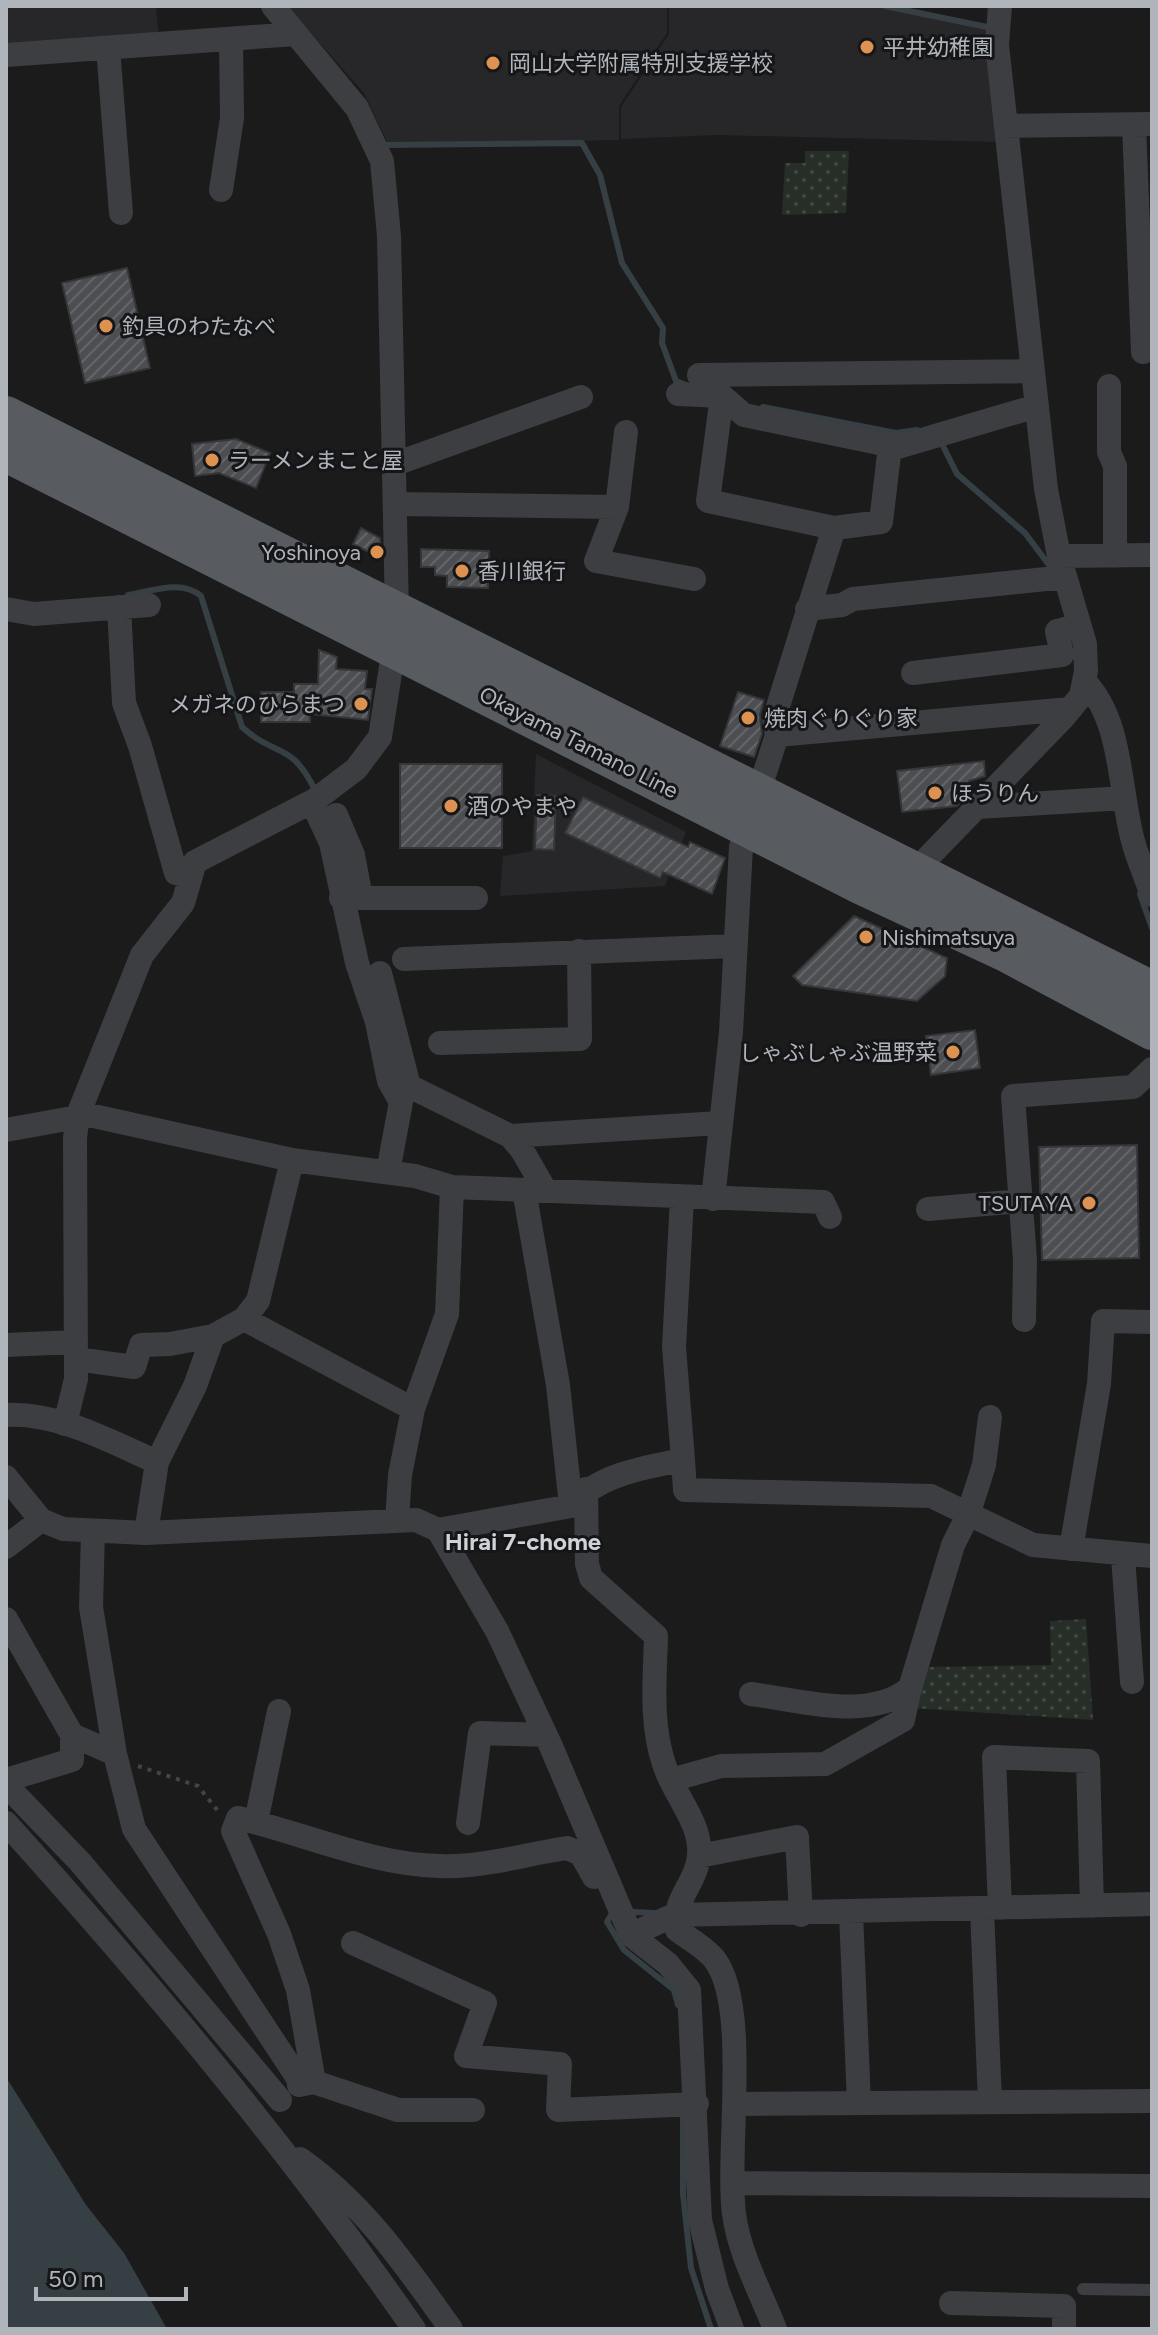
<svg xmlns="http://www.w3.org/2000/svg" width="1158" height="2335" viewBox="0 0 1158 2335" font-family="Figtree,'Noto Sans JP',sans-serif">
  <defs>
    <pattern id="grass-dots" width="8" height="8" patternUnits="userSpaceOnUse" patternTransform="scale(2)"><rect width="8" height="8" fill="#272e27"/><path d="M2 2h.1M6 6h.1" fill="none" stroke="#444a44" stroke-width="1.8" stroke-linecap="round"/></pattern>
    <pattern id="building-hatch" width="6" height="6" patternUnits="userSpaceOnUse" patternTransform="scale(2)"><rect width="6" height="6" fill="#4d4e51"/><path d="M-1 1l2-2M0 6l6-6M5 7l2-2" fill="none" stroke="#646568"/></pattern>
  </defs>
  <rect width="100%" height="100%" fill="#1b1b1c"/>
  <path fill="#272729" d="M6 6H156L159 39 6 48Z
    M287 6H667V33L619 106V140L388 144 364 93Z
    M669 6H875L988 29 998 142 717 135 621 139V107L669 34Z
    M536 754 686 832 665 886 500 896 503 856 532 851Z"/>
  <path fill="url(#grass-dots)" d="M805 151H849L846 213 782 215 785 163H805Z
    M1086 1619 1093 1720 913 1708 927 1667 1051 1665 1050 1621Z"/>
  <path fill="#364044" d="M6 2077 86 2205 124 2253 167 2329H6Z"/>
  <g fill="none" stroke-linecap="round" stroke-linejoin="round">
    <path stroke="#364044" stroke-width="6" d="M885 6 987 27
      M385 145 582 143 600 175 622 263 663 328 662 343 676 381 686 385
      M763 407 896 433 917 430
      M940 440 957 474 1025 533 1049 565
      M128 595C152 591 182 579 201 596L242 727C276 758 291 740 316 792
      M1140 894 1152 928
      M633 1912 655 1913
      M611 1915 607 1922 624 1950 674 1990 678 2005
      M683 2114V2194L691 2268 711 2329"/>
  </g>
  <path fill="url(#building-hatch)" stroke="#353638" stroke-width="2" d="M127 268 150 368 85 383 62 283Z
    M236 439 270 453 256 488 219 473 195 476 192 444Z
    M361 528 380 538 381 558 353 544Z
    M421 549 489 551 488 588 447 587V576L435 575V567H421Z
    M319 650 337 657 336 669 367 671 365 689H372L368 720 310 714V722H261V692H294V684H318Z
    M738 692 764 700 760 715 762 734 754 757 720 746Z
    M984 761 985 776 969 781 970 793 957 806 902 812 897 771Z
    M400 764H502V848H400Z
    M537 795 556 796 554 850 535 849Z
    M583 797 688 847 690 842 725 858 712 894 663 872 660 878 565 833Z
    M854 916 947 958 945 976 917 1001 802 985 793 976Z
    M975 1030 980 1068 931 1075 926 1036Z
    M1137 1145 1139 1258 1042 1260 1039 1147Z"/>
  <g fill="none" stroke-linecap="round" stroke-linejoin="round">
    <path stroke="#424548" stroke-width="4" stroke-dasharray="4 6" stroke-linecap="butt" d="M138 1766 198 1786 218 1811"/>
    <path stroke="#3c3e41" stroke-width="12" d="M1083 2289 1152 2290"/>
    <path stroke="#3c3e41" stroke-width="24" d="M108 48 121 213
      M6 55 296 34
      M1134 125 1143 352
      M1006 126 1152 124
      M221 190 232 118 231 40
      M699 375 1033 371
      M1109 386V452L1115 466V556
      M678 394 722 396 744 415 898 447 1037 406
      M722 396 708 501 834 528 881 522 890 446
      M626 432 617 507 596 561 694 579
      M395 464 581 397
      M396 504 617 507
      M1059 556 1152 555
      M119 607 124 703 140 746 176 873 191 876
      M6 609 34 614 149 605
      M807 609 842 605 853 599 1065 577
      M913 673 1062 655 1057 631 1079 625
      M1084 681C1123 720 1119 791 1133 841 1138 860 1146 877 1152 895
      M777 735 774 719 834 528
      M312 802 331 843 357 963 377 1022 389 1081 401 1102 388 1172
      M978 807 1124 798
      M336 815 353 855 361 898
      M908 878 1062 719 1081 696 1086 671 1085 644 1059 556 1046 489 997 45 1000 6
      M341 898H476
      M404 959 735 946
      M380 973 409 1086 510 1136 522 1150 545 1190
      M440 1043 580 1039 579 951
      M6 1130 89 1115 292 1160 415 1176 452 1187 823 1202 830 1217
      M510 1136 720 1123
      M524 1190 558 1385 571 1506
      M682 1198 674 1347 683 1460
      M713 1199 731 1032 741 847 777 735 1070 709
      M928 1209 1021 1201
      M244 1319 413 1409
      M1024 1320 1025 1260 1013 1096 1133 1087 1152 1069
      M6 1345 76 1342
      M76 1359 134 1367 141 1345 170 1344 213 1336
      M6 1415C58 1412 111 1442 157 1462
      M65 1424 76 1379 75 1138 78 1115 142 955 183 903 195 862 315 800 356 769 380 737 394 648 397 613 389 236 382 161 357 108 273 6
      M6 1477 41 1520 63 1529 146 1533 416 1520 438 1530 571 1506C598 1475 644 1467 683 1460L685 1490 931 1496 1033 1545 1152 1556
      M586 1489 587 1564 591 1578 656 1636C655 1679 650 1722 664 1764 673 1794 702 1823 699 1855 697 1883 671 1901 677 1930 689 1939 706 1948 715 1960 750 2007 726 2153 734 2214 739 2253 761 2293 775 2329
      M397 1521 400 1475 413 1409 447 1314 452 1187
      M438 1530 497 1631 550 1744 631 1935 668 1964 689 1990 700 2220 717 2289 732 2329
      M93 1531 91 1607 115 1754 134 1829 301 2083
      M146 1533 157 1462 195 1386 213 1336 244 1319 258 1301 292 1160
      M6 1547 41 1520
      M1071 1549 1099 1384 1103 1321 1152 1322
      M1123 1556 1132 1682
      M6 1619 72 1735 115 1754
      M751 1694C800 1700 869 1722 910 1688L953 1545 968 1515 984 1465 990 1417
      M6 1780 72 1760V1735
      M671 1780 721 1766 825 1764 903 1720 910 1688
      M6 1785 80 1862 280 2100
      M256 1822 279 1711
      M6 1823C153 1986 289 2149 414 2329
      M468 1823 480 1733 545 1735
      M699 1856 797 1837 801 1915
      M1000 1908 994 1757 1088 1761 1092 1906
      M982 1910 990 2102
      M851 1913 859 2103
      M631 1935 674 1915 1152 1904
      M353 1943 485 2003 466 2056 560 2064 558 2110 697 2104
      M314 2082 298 1990 279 1934 233 1831 238 1818C303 1833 373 1865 440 1866 481 1868 526 1854 567 1848L581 1854 594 1877
      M299 2085 314 2082 398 2110H473
      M735 2104 1152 2101
      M300 2159C364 2204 406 2266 451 2329
      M733 2183 1152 2186
      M951 2303 1064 2306V2329"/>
    <path stroke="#585b60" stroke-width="38" d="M6 415 1152 990
      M6 453 862 886 1006 953 1152 1031"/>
  </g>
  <g fill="#dd9252" stroke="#161618" stroke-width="3">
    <circle cx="867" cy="47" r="8"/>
    <circle cx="493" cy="63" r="8"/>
    <circle cx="106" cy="326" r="8"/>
    <circle cx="212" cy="460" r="8"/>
    <circle cx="377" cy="552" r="8"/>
    <circle cx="462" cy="571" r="8"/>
    <circle cx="361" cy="704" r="8"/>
    <circle cx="748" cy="718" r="8"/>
    <circle cx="935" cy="793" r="8"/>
    <circle cx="451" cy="806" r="8"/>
    <circle cx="866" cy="937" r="8"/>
    <circle cx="953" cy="1052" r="8"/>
    <circle cx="1089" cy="1203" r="8"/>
  </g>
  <g text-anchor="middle" stroke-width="6" stroke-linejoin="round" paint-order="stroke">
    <g font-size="22" fill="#afb5ba" stroke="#161618" text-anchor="start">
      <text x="883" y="55">平井幼稚園</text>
      <text x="509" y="71">岡山大学附属特別支援学校</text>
      <text x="122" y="334">釣具のわたなべ</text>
      <text x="228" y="468">ラーメンまこと屋</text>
      <text x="361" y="560" text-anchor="end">Yoshinoya</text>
      <text x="478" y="579">香川銀行</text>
      <text x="345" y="712" text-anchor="end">メガネのひらまつ</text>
      <text x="764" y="726">焼肉ぐりぐり家</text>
      <text x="951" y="801">ほうりん</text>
      <text x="467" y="814">酒のやまや</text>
      <text x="882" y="945">Nishimatsuya</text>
      <text x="937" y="1060" text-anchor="end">しゃぶしゃぶ温野菜</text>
      <text x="1073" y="1211" text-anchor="end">TSUTAYA</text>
    </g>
    <g font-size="22" fill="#afb5ba" stroke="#161618">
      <text transform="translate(579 742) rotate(27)" y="8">Okayama Tamano Line</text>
    </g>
    <g font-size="24" font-weight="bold" fill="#cfd3d7" stroke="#161618">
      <text x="523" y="1550">Hirai 7-chome</text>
    </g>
  </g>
  <rect width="1158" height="2335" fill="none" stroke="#afb5ba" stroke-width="16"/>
  <path d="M36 2287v12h150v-12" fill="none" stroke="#afb5ba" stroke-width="4"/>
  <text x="48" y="2287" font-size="24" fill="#afb5ba" stroke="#161618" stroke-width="6" paint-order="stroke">50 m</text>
</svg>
